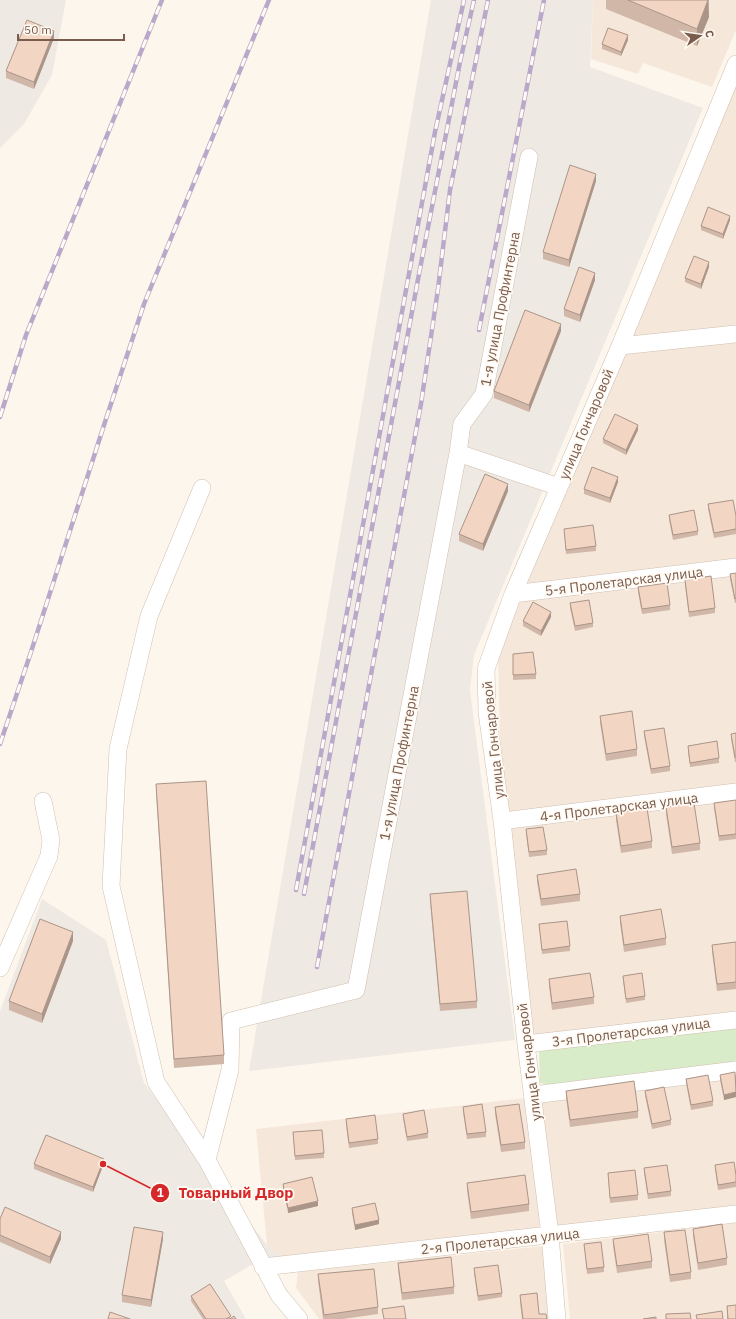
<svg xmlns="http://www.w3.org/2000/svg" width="736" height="1319" viewBox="0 0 736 1319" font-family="'IBM Plex Sans',sans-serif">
  <rect width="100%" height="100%" fill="#fdf6ec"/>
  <path fill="#f5e8da" d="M593 0H736V30L712 87 643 63 638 74 591 59Z
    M736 64V1020L526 1044 502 821 498 656 516 594Z
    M736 1070V1214L550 1235 533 1095Z
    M526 1098 540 1229 280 1257 267 1245 256 1129Z
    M736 1223V1319H570L563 1244Z
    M543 1246 551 1319H319L296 1288 298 1272Z"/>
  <path fill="#efe9e4" d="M0 0H66L52 75 24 124 0 148Z
    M431 0H593L590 67 703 108 474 655 470 690 515 1040 249 1071Z
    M42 899 106 940 144 1083 267 1245 280 1257 260 1260 224 1281 246 1319H0V1011Z"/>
  <path fill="#d8ecc9" d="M736 1019V1066L557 1086 540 1083 539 1052 567 1043Z"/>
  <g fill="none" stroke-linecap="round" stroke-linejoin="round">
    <defs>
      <path id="minor" d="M620 346 736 334
        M458 453 559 487
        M202 488 149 616 118 749 111 886 156 1082 207 1160 279 1295 299 1319
        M513 594 736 567
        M502 821 736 792
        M0 968 49 856 51 840 43 801
        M526 1044 736 1020
        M533 1095 736 1070
        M207 1160 230 1070 231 1021 356 990 458 453 462 424 484 394 529 157
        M263 1267 736 1214
        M557 1319 550 1235 526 1044 502 821 487 712 486 669 513 594 620 346 736 64"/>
    </defs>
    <use href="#minor" stroke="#d1beb0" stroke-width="18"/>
    <use href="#minor" stroke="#fff" stroke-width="17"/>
    <defs>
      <path id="rail" d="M479 330 544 0
        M0 417 26 335 162 0
        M0 744 30 655 106 419 144 304 269 0
        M296 890 435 132 464 0
        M304 894 419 274 460 62 474 0
        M317 967 421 404 438 289 450 190 488 0"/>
    </defs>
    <use href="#rail" stroke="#b9a8c9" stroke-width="4.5"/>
    <use href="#rail" stroke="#fffaf3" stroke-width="3" stroke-dasharray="9" stroke-linecap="butt"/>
  </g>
  <path fill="#d1b7a8" d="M606 0H709V17L697 46 606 9Z
    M54 38 34 89 6 78V71Z
    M628 40 621 56 602 49V44Z
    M596 181 569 267 543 259V252Z
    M730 220 723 239 701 230V226Z
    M709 267 701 289 685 282V278Z
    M595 280 580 322 564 316V309Z
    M561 331 529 412 494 398V391Z
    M638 430 626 455 603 443V439Z
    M618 482 610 503 584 494V489Z
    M508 491 483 551 459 541V534Z
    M708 504 736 516V534L714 538 708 509Z
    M669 515 698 531V535L673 540 669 520Z
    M564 529 596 546V551L566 554Z
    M736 573V603H735L730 579V574Z
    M685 580 715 608V613L689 617 685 585Z
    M638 587 670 605V610L642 614 638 592Z
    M570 603 593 623V627L575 631 570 608Z
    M551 617 541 636 523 626V621Z
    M513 654 536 674V679L513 680Z
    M600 716 637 749V756L606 761 600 723Z
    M644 731 670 766V771L651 774 644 736Z
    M736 733V762H735L731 739V734Z
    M688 746 719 758V763L690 767 688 751Z
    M156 784 224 1055V1064L174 1068 156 793Z
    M736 800V839L719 841 714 808V803Z
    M666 807 700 843V850L672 854 666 814Z
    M616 813 652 841V848L621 853 616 820Z
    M526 829 547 850V855L529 857 526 834Z
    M537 875 580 894V901L541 906 537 882Z
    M430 894 477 1001V1008L440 1011 430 901Z
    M620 916 666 938V945L624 952 620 923Z
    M539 924 570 946V951L542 954Z
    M73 941 42 1023 9 1010V1001Z
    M736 942V989L717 991 712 952V945Z
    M623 976 645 996V1000L626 1003 623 980Z
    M549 979 594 997V1004L552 1010 549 986Z
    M720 1075H736V1097L724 1100 720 1080Z
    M686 1079 713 1101V1106L691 1110 686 1083Z
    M566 1091 638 1111V1118L570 1127 566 1098Z
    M645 1091 671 1120V1125L652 1129 645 1096Z
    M463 1107 486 1132V1137L467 1139 463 1112Z
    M495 1107 525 1142V1149L501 1152 495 1114Z
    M403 1114 428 1133V1138L407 1141 403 1118Z
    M346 1119 378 1139V1144L349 1148 346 1124Z
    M293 1132 324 1153V1158L295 1160Z
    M104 1163 93 1192 34 1169V1164Z
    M715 1165 736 1175V1187L718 1190 715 1169Z
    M644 1168 671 1191V1196L648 1199 644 1173Z
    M608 1173 638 1195V1200L610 1203Z
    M467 1183 529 1204V1211L471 1219 467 1190Z
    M283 1184 318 1206 288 1213 283 1189Z
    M352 1208 379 1224 355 1230 352 1213Z
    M0 1219 61 1239 50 1264 0 1242Z
    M693 1229 727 1258V1265L698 1270 693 1236Z
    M664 1232 691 1272V1279L670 1282 664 1240Z
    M163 1239 151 1307 122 1302V1295Z
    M613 1239 652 1261V1268L617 1273 613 1246Z
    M584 1244 604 1267V1272L587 1274Z
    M398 1263 454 1287V1294L402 1300 398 1270Z
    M474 1268 502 1293V1297L478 1301 474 1273Z
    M318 1274 378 1307V1314L343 1319H323L318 1281Z
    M520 1295 539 1314 547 1319H522L520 1302Z
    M191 1296 231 1318 236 1319H203L191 1301Z
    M727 1306 736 1319H727Z"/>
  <path fill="#aa9588" d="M708 0 709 17 697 46V29Z
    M54 31V38L34 89V82Z
    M628 35V40L621 56V52Z
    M596 174V181L569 267V260Z
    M730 216V220L723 239V234Z
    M709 262V267L701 289V284Z
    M595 273V280L580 322V315Z
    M561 324V331L529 412V405Z
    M638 425V430L626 455V450Z
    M618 477V482L610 503V498Z
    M508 484V491L483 551V544Z
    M551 612V617L541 636V631Z
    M73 932V941L42 1023V1014Z
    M736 1092V1097L724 1100V1095Z
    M104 1159V1163L93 1192V1187Z
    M318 1201V1206L288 1213V1208Z
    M379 1220V1224L355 1230V1225Z
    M61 1232V1239L50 1264V1257Z
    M163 1232V1239L151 1307V1300Z"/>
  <path fill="#f3d5c3" stroke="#aa9588" d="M628 0H708L697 29Z
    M27 20 54 31 34 82 6 71Z
    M608 28 628 35 621 52 602 44Z
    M570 165 596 174 569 260 543 252Z
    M708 207 730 216 723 234 701 226Z
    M694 256 709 262 701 284 685 278Z
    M579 267 595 273 580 315 564 309Z
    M525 310 561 324 529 405 494 391Z
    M615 414 638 425 626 450 603 439Z
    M592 467 618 477 610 498 584 489Z
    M485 474 508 484 483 544 459 534Z
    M733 500 736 516V529L714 533 708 504Z
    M694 510 698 531 673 535 669 515Z
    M593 525 596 546 566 550 564 529Z
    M736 573V598L735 599 730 574Z
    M711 576 715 608 689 612 685 580Z
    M667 583 670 605 642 609 638 587Z
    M589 600 593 623 575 626 570 603Z
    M533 602 551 612 541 631 523 621Z
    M533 652 536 674 513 675V654Z
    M632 711 637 749 606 754 600 716Z
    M664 728 670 766 651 769 644 731Z
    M736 733V757H735L731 734Z
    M717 741 719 758 690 763 688 746Z
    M206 781 224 1055 174 1059 156 784Z
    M736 800V834L719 836 714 803Z
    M694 803 700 843 672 847 666 807Z
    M647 808 652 841 621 846 616 813Z
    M543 827 547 850 529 852 526 829Z
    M576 869 580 894 541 899 537 875Z
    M467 891 477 1001 440 1004 430 894Z
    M661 909 666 938 624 945 620 916Z
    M40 919 73 932 42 1014 9 1001Z
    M567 921 570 946 542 950 539 924Z
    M736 942V982L717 984 712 945Z
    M590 973 594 997 552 1003 549 979Z
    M642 973 645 996 626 999 623 976Z
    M735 1072 736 1092 724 1095 720 1075Z
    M708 1075 713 1101 691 1105 686 1079Z
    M634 1081 638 1111 570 1120 566 1091Z
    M664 1087 671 1120 652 1124 645 1091Z
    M482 1104 486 1132 467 1134 463 1107Z
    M519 1104 525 1142 501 1145 495 1107Z
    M424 1110 428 1133 407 1137 403 1114Z
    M375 1115 378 1139 349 1143 346 1119Z
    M322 1130 324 1153 295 1156 293 1132Z
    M46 1135 104 1159 93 1187 34 1164Z
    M734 1162 736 1175V1182L718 1185 715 1165Z
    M667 1165 671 1191 648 1194 644 1168Z
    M635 1170 638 1195 610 1198 608 1173Z
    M525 1175 529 1204 471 1212 467 1183Z
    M312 1177 318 1201 288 1208 283 1184Z
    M375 1203 379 1220 355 1225 352 1208Z
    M5 1207 61 1232 50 1257 0 1235V1219Z
    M722 1224 727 1258 698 1263 693 1229Z
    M134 1227 163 1232 151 1300 122 1295Z
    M685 1230 691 1272 670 1275 664 1232Z
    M648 1234 652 1261 617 1266 613 1239Z
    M601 1242 604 1267 587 1269 584 1244Z
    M451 1257 454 1287 402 1293 398 1263Z
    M498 1265 502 1293 478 1296 474 1268Z
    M374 1269 378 1307 324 1315 318 1274Z
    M210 1284 231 1316 226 1319H206L191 1296Z
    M537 1293 539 1314H546L547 1319H523L520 1295Z
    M736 1305V1319H728L727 1306Z
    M404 1306 406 1319H384L382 1309Z
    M722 1311 723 1319H697L696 1315Z
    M110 1312 130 1319H108Z
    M690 1313 691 1319H666V1314Z
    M234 1316 236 1319H230Z
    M656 1317V1319H643Z"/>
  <g text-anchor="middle" stroke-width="3.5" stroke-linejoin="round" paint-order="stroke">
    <g font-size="14" fill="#7a5c4d" stroke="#fffaf3">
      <text transform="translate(500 309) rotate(-79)" y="5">1-я улица Профинтерна</text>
      <text transform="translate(586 424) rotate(-67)" y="5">улица Гончаровой</text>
      <text transform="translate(624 581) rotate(-7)" y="5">5-я Пролетарская улица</text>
      <text transform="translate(493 740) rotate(-96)" y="5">улица Гончаровой</text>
      <text transform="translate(399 763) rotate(-79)" y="5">1-я улица Профинтерна</text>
      <text transform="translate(619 807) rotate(-7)" y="5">4-я Пролетарская улица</text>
      <text transform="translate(631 1032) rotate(-7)" y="5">3-я Пролетарская улица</text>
      <text transform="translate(529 1062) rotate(-97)" y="5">улица Гончаровой</text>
      <text transform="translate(500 1241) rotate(-6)" y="5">2-я Пролетарская улица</text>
    </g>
  </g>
  <path fill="none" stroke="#d62828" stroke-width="1.5" d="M103 1164L160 1193"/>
  <g fill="#d62828" stroke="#fffaf3" stroke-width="1.5">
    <circle cx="103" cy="1164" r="4"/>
    <circle cx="160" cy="1193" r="10"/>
  </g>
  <g font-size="12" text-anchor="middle" font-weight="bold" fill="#fff">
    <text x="160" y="1197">1</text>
  </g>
  <g font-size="15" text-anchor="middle" font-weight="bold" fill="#d62828" stroke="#fffaf3" stroke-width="3.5" stroke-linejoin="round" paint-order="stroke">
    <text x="236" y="1198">Товарный Двор</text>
  </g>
  <g transform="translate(700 36) rotate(77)" stroke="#fffaf3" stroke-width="3" paint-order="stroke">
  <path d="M0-3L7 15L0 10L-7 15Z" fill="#7a5c4d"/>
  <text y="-6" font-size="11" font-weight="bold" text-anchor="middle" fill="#7a5c4d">С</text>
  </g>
  <path d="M18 34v6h106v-6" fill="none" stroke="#7a5c4d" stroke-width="2"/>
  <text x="24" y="34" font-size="12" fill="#7a5c4d" stroke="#fffaf3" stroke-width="3" paint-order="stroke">50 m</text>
</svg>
